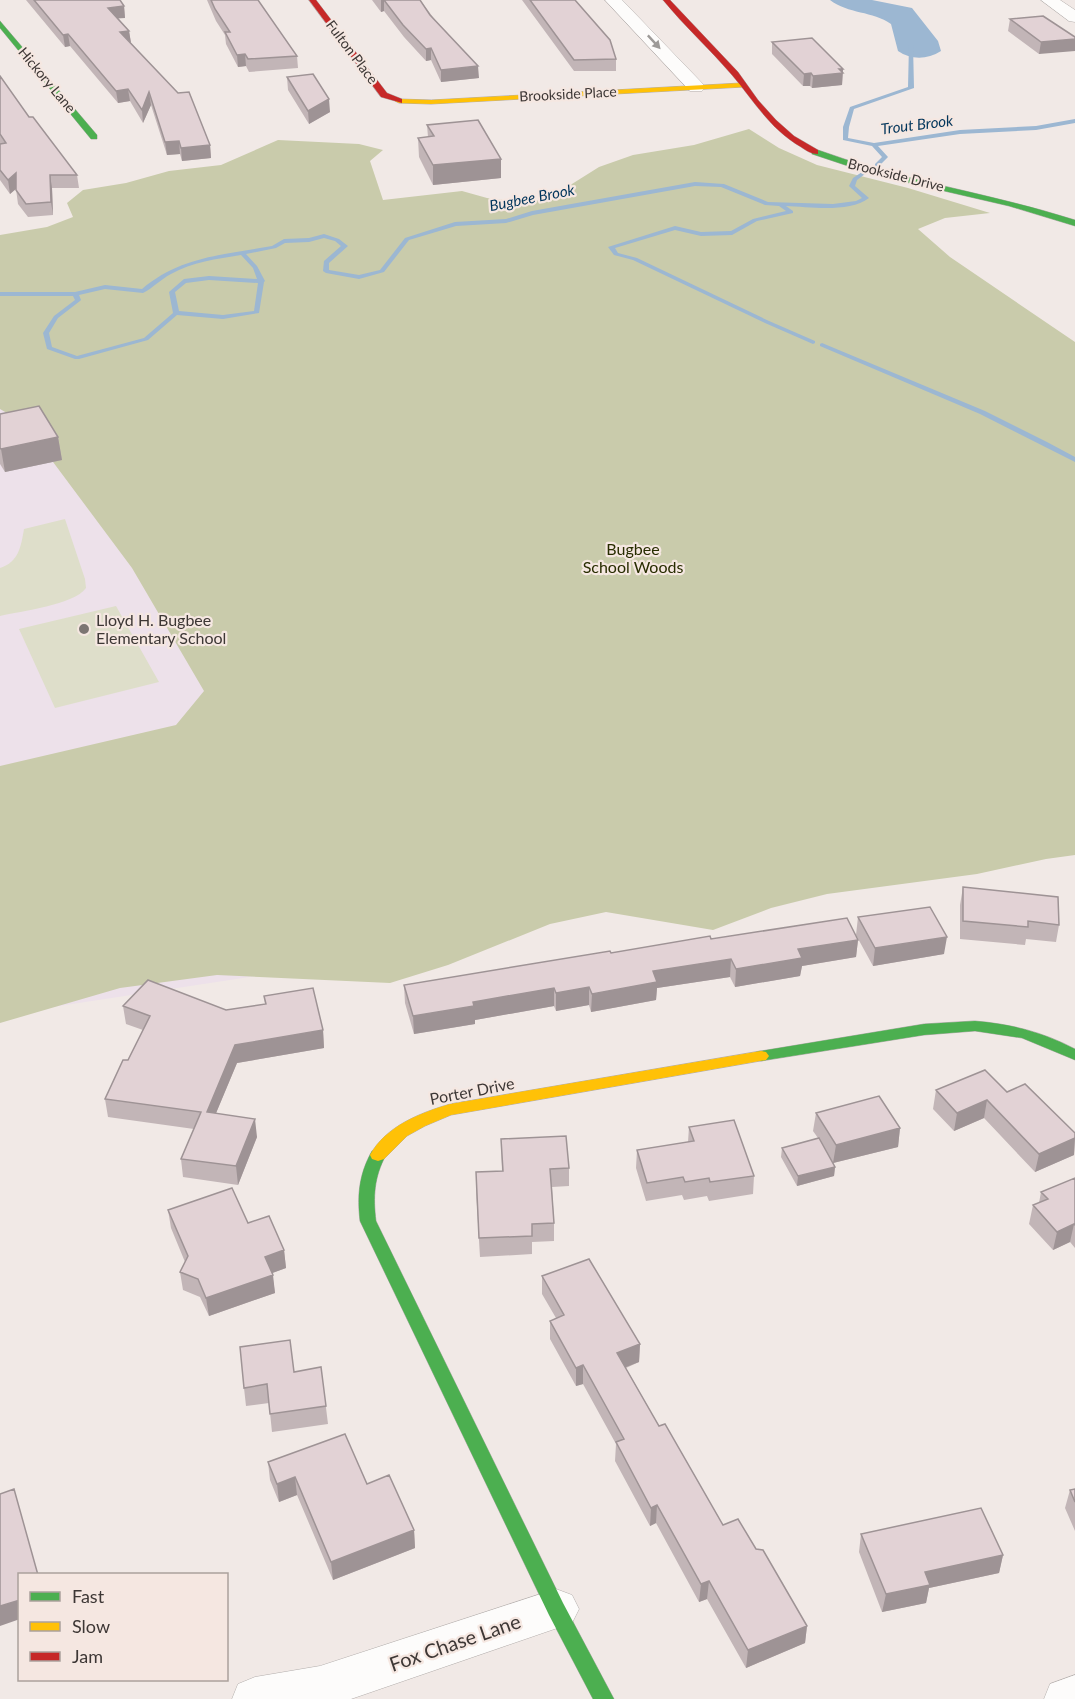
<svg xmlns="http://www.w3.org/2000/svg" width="1075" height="1699" viewBox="0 0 1075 1699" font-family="Lato,sans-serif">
  <rect width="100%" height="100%" fill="#f1e9e6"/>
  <path fill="#ede1ea" d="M0 365 414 952 0 1015Z"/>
  <path fill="#dedeca" d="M65 519 85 579 86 588C74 605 21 611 0 616V568C19 562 21 546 24 529Z
    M116 606 159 682 55 708 19 629Z"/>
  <path fill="#c9cbab" d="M749 129 779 148 817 165 908 188 990 213 945 218 918 229 950 257 1075 342V855L1046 859 977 874 827 894 771 908 713 930 606 912 550 924 448 965 390 983 217 975 120 988 0 1023V766L176 725 204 691 132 568 24 423 0 409V235L47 227 73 217 67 203 83 190 126 183 169 171 221 165 278 140 359 144 383 150 370 161 383 200 462 191 487 198 530 203 556 194 599 167 633 155 694 145Z"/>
  <path fill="#9cb7d2" d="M830 0H872L912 8 938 41 941 51C927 60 911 60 898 51L891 24C873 11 848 14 830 0Z"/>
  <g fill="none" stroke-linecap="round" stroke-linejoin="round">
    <path fill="#9cb7d2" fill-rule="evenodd" d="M911 44 913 45 914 88 854 109 849 127 848 138 874 143 960 130 1036 126 1075 119V123L1036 130 960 134 878 146 888 157 879 166H875V164L882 157 872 146 843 140V127L850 107 908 87 909 45Z
      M862 172 865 174 857 180 855 186 869 198C849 213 811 207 786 206L793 211V213L757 221 732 235 701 236 675 230 615 248 618 253 637 258 769 321 815 341V343L813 344 765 323 633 260 614 255 608 247 675 226 701 232 731 231 753 219 786 211 779 206 765 205 721 187 695 186 533 215 506 223 456 226 409 240 384 272 359 279 326 273 323 271 324 261 341 246 335 241 324 238 309 242 285 243 276 248 246 254 257 266 265 281 264 282 259 313 223 319 177 315 148 340 79 359H75L47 349 43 333 54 316 75 300 73 296H0V292H75L105 285 142 289C181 256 224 255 272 246L284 239 309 238 324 234 339 239 348 246 329 263V270L359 275 380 270 405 238 455 222 506 219 532 211 695 182 724 184 768 202 833 204 856 201 862 198 849 186 853 178ZM241 255 253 268 257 279 209 276 184 279 169 292 173 313 144 338 77 356 52 347 49 333 58 318 80 301 81 300 79 295 105 289 143 293C153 288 161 279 171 274 192 262 217 259 241 255ZM209 280 258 283 254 311 223 315 179 311 175 292 186 283Z
      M822 343 985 411 1047 442 1075 457V462L980 414 820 346V344Z"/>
    <defs>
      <path id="street" d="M605 0H622L702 83 705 87 702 91H690Z
        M1041 0H1060L1075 10V22L1069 21Z
        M556 1589 572 1595 579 1609 572 1623 351 1699H232L238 1684 255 1677 320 1666Z
        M1075 1675V1699H1044L1050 1684Z"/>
      <path id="fast" d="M0 21 97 135V139H91L0 28Z
        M812 150H818C902 181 990 193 1075 220V226L1009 206 875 175 812 154Z
        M975 1021C1011 1024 1043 1032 1075 1049V1060L1022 1038 975 1031 924 1035 761 1061 756 1060 753 1056 756 1052 761 1051 924 1024Z
        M378 1149 384 1151 386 1155C374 1177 373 1197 376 1221L563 1603 614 1699H593L549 1615 360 1221C357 1195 359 1174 372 1151Z"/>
      <path id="slow" d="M741 83H744V87L431 104 399 103 395 101 399 99 431 100Z
        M761 1051 766 1052 769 1056 766 1060 451 1115 425 1126 407 1136 384 1159 378 1161 372 1159 370 1155C386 1126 420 1113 450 1104Z"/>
      <path id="jam" d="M309 0H316L387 93 402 99V103L381 97Z
        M663 0H670L738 72 758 100 776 120 794 136 818 150V154C811 154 807 151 801 147 770 129 754 101 732 75 710 49 684 26 663 0Z"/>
    </defs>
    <use href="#street" stroke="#b3aeac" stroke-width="1"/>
    <use href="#fast" stroke="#b3aeac" stroke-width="1"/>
    <use href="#slow" stroke="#b3aeac" stroke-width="1"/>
    <use href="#jam" stroke="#b3aeac" stroke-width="1"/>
    <use href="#street" fill="#fdfcfb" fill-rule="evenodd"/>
    <use href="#fast" fill="#4caf50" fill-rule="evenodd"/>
    <use href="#slow" fill="#ffc107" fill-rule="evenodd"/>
    <use href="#jam" fill="#c62828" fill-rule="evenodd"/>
  </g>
  <path fill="#c2b5b7" d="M26 0H120L124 6 125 18H118L129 31 131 43 210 145 211 158 182 161 180 154 167 155 151 105 143 123 130 101 118 103 70 46 65 47Z
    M207 0H258L297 56 298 68 249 72 246 66 238 67 226 44 225 35 216 21Z
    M372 0H420L479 78 441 82 431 60 426 61 404 37 384 11 381 12Z
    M522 0H575L616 59V71H574Z
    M1010 19 1075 37 1039 54 1008 31Z
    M772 42 843 69 842 85 812 88 810 86H803L772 54Z
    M0 76 29 117 77 175 79 188H52L53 215 28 217 18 204 16 189 10 194 0 180Z
    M287 77 330 112 309 124 288 90Z
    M427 125 501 178 433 185 419 157 418 138 428 137Z
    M0 414 58 437 62 460 5 472 0 464Z
    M963 887 1059 925 1056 942 1026 939 1025 945 960 939V905Z
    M858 917 944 954 873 966 856 935Z
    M711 939 858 940 856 957 802 966 800 976 735 987 730 977 657 988 656 1000 591 1012 589 1005 556 1011 554 1006 475 1020V1024L414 1034 405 1003 404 985 611 953Z
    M264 996 323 1030 324 1048 237 1063 216 1113 257 1137 238 1185 183 1177 181 1159 194 1129 108 1117 105 1099 128 1060 143 1030 126 1024 123 1006 226 1010 265 1004Z
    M936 1090 1007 1092 1075 1133 1074 1155 1035 1172 984 1118 954 1131 933 1109Z
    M816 1113 900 1128 898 1147 833 1163 835 1167 834 1176 797 1186 781 1157 782 1148 818 1138 813 1131Z
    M689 1127 754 1176 753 1194 709 1201 707 1196 684 1200 682 1195 646 1201 636 1168 637 1150 688 1142Z
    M501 1139 569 1168V1186L552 1187 554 1223V1241L532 1242V1254L480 1257 476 1190 502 1171Z
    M1075 1178V1248L1070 1242 1053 1250 1029 1224 1033 1205 1039 1203 1041 1192Z
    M168 1210 248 1223 284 1250 286 1268 272 1273 275 1293 209 1316 200 1297 183 1290 180 1272 185 1262 171 1228Z
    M542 1276 640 1344 639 1362 626 1368 659 1426 723 1525 756 1549 807 1626 805 1643 746 1668 707 1599 699 1602 656 1523 650 1526 615 1461 616 1444 583 1384 576 1386 550 1339V1321L556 1318 542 1294Z
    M321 1367 328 1424 272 1432 269 1403 246 1406 244 1388 294 1372Z
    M268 1462 367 1484 414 1530 415 1548 333 1580 297 1495 279 1502 270 1480Z
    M1075 1489V1531L1065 1508 1070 1490Z
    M861 1534 1003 1555 999 1573 929 1588 926 1603 882 1612 859 1552Z"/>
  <path fill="#9e9395" d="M381 0H384V11L381 12Z
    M124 6 125 18 109 19 108 8Z
    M129 31 131 43 120 32Z
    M68 34 70 46 65 47 63 35Z
    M1075 39V51L1039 54 1041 42Z
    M431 48V60L426 61V49Z
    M245 54 246 66 238 67 237 55Z
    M478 66 479 78 441 82V70Z
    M839 69H843L842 85 812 88 813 76Z
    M811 73 810 86H803L804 74Z
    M128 89 130 101 118 103 116 91Z
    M149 92 151 105 143 123 142 110Z
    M329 99 330 112 309 124 308 111Z
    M179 141 180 154 167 155 165 142Z
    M210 145 211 158 182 161 181 148Z
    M501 159V178L433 185V165Z
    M16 173 18 187 10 194 8 180Z
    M50 175 52 188 53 215 51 202Z
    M58 437 62 460 5 472 1 449Z
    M947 937 944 954 873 966 875 948Z
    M858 940 856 957 802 966 800 976 735 987 736 969 798 949Z
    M731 959 730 977 657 988 656 1000 591 1012 592 994 653 971Z
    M589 987V1005L556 1011V993Z
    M554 988V1006L475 1020V1024L414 1034 413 1016 473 1002Z
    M323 1030 324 1048 237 1063 209 1130 207 1112 235 1045Z
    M987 1100 984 1118 954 1131 957 1113Z
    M255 1119 257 1137 238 1185 236 1166Z
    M900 1128 898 1147 833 1163 836 1145Z
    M1075 1138 1074 1155 1035 1172 1039 1154Z
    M835 1167 834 1176 797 1186 798 1176Z
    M1074 1224 1070 1242 1053 1250 1057 1232Z
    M284 1250 286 1268 267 1275 265 1257Z
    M273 1275 275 1293 209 1316 206 1298Z
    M640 1344 639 1362 616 1371 617 1353Z
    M583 1365V1384L576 1386V1368Z
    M295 1477 297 1495 279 1502 277 1484Z
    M657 1505 656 1523 650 1526 651 1508Z
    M414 1530 415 1548 333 1580 331 1562Z
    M1003 1555 999 1573 929 1588 926 1603 882 1612 886 1594 925 1572Z
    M709 1581 707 1599 699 1602 701 1584Z
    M20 1600V1619L0 1626V1606Z
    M807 1626 805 1643 746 1668 748 1650Z"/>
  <path fill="#e2d2d5" stroke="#9e9395" stroke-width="1.5" d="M34 0H120L124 6 108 8 129 31 120 32 178 93 189 92 210 145 181 148 179 141 165 142 149 92 142 110 128 89 116 91 68 34 63 35Z
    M211 0H258L297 56 248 59 245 54 237 55 225 32H230L215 9Z
    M384 0H420L430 15 478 66 441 70 431 48 426 49 403 25Z
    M530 0H575L610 40 616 59 574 60Z
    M1043 16 1075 37V39L1041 42 1010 19Z
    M812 38 843 69H839L843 73 813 76 811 73 804 74 772 42Z
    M313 74 329 99 308 111 287 77Z
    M0 76 29 117H33L77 175H50L51 202 26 204 16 190V173L8 180 0 170V144L6 143 0 134Z
    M478 120 501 159 433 165 418 138 434 136 427 125Z
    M39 406 58 437 1 449 0 448V414Z
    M963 887 1058 897 1059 925 1028 921V927L963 921Z
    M930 907 947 937 875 948 858 917Z
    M847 918 858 940 798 949 802 958 736 969 731 959 653 971 657 982 592 994 589 987 556 993 554 988 473 1002 474 1006 413 1016 404 985 610 951 611 953 710 936 711 939Z
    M148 980 226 1010 266 1004 264 996 313 988 323 1030 235 1045 207 1112 255 1119 236 1166 181 1159 201 1112 105 1099 123 1060H128L150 1016 123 1006Z
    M985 1070 1007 1092 1025 1084 1075 1133V1138L1039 1154 987 1100 957 1113 936 1090Z
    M879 1096 900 1128 836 1145 816 1113Z
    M734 1120 754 1176 710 1182 709 1178 685 1182 683 1177 647 1183 637 1150 694 1141 689 1127Z
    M566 1136 569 1168 550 1169 554 1223 532 1224V1236L479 1238 476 1172 503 1171 501 1139Z
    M819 1138 835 1167 798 1176 782 1148Z
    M1075 1178V1225L1074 1224 1057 1232 1033 1205 1048 1199 1041 1192Z
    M232 1188 248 1223 269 1216 284 1250 265 1257 273 1275 206 1298 198 1279 180 1272 188 1256 168 1210Z
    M589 1259 640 1344 617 1353 659 1426 665 1424 723 1525 738 1519 756 1549 763 1550 807 1626 748 1650 709 1581 701 1584 657 1505 651 1508 616 1442 624 1439 583 1365 576 1368 550 1321 564 1315 542 1276Z
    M290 1340 294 1372 321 1367 326 1406 270 1414 267 1384 244 1388 240 1347Z
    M345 1434 367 1484 389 1475 414 1530 331 1562 295 1477 277 1484 268 1462Z
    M14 1489 38 1575H20V1600L0 1606V1494Z
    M1075 1489V1502L1070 1490Z
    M981 1508 1003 1555 925 1572 930 1585 886 1594 861 1534Z"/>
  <defs><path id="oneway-solid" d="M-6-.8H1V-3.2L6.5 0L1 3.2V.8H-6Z" transform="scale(1.5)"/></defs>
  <use fill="#9d9a98" href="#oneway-solid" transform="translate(654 42) rotate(47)"/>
  <circle fill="#7c7573" stroke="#f5e7e1" stroke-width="2" cx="84" cy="629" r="6"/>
  <g text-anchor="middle" stroke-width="4.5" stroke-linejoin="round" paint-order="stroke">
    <g font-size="14" fill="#3d3735" stroke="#f5e7e1">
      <text transform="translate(352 52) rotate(53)" y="5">Fulton Place</text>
      <text transform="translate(47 80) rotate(50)" y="5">Hickory Lane</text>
      <text transform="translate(568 94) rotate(-3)" y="5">Brookside Place</text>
      <text transform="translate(896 175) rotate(14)" y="5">Brookside Drive</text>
    </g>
    <g font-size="15" font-style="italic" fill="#01355b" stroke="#f5e7e1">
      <text transform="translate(917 125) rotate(-7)" y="5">Trout Brook</text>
      <text transform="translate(532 198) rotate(-11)" y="5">Bugbee Brook</text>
    </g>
    <g font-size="16" fill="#282d01" stroke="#f5e7e1">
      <text x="633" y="555">Bugbee<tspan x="633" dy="18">School Woods</tspan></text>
    </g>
    <g font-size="16" fill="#3d3735" stroke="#f5e7e1" text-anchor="start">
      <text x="96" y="626">Lloyd H. Bugbee<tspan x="96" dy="18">Elementary School</tspan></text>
    </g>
    <g font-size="16" fill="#3d3735" stroke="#f5e7e1">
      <text transform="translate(472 1091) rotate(-11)" y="6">Porter Drive</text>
    </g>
    <g font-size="20" fill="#3d3735" stroke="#f5e7e1">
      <text transform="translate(455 1643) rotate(-19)" y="7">Fox Chase Lane</text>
    </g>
  </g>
  <rect x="18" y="1573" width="210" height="108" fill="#f5e7e1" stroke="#aba19c" stroke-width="1.5"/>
  <rect x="30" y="1592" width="30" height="9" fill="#4caf50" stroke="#aba19c" stroke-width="1.5"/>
  <text x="72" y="1603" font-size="18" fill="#3d3735">Fast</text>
  <rect x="30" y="1622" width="30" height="9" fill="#ffc107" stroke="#aba19c" stroke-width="1.5"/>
  <text x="72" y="1633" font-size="18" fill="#3d3735">Slow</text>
  <rect x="30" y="1652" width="30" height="9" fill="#c62828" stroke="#aba19c" stroke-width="1.5"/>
  <text x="72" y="1663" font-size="18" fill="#3d3735">Jam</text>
</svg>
